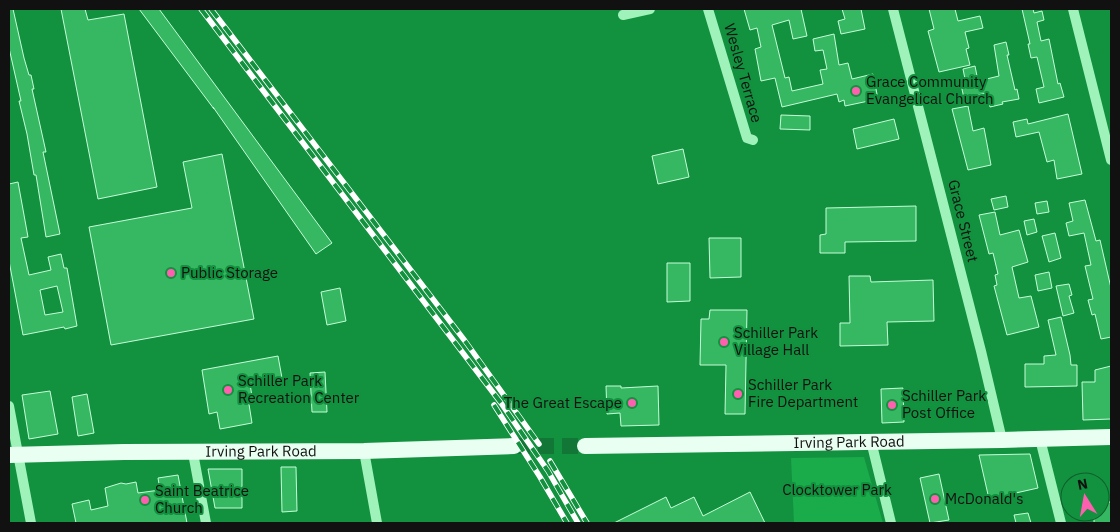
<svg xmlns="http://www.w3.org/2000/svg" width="1120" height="532" viewBox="0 0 1120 532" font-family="'IBM Plex Sans',sans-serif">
  <rect width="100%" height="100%" fill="#12913f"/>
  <path fill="#1aab4b" d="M864 457 883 523H794L791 458Z"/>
  <path fill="#36b862" stroke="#c5fdd8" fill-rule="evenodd" d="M9 9H13L24 58 29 75H31L34 89H32L46 152H43L60 234 46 237 36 175H34L27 134 19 101H21L9 48Z
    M61 9H85L88 20 124 14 157 187 98 199Z
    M139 9H159L332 243 316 254 213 107 214 109Z
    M744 9H801L807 36 793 39 789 20 772 25 785 78 789 77 792 91 823 84 820 70 827 69 823 50 815 51 813 39 834 34 839 65 848 63 852 79 873 74 878 99 845 106 844 100 839 102 837 94 782 107 775 78 761 81 755 49 761 47 757 28 750 30Z
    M842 9H861L865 29 841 34 838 21 845 19Z
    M929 9H955L958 21 980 16 983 28 965 32 969 48 966 49 970 65 939 72 928 31 934 29Z
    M1022 9H1033L1034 13 1042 11 1044 20 1037 22 1041 41 1049 39 1058 84 1060 83 1064 97 1039 103 1036 89 1044 87 1037 57 1031 58 1028 44H1030Z
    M1006 42 1009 55H1007L1015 90 1017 89 1019 99 1002 102 1003 104 990 107 987 93 964 98 961 85 966 84 963 69 975 66 978 81 999 76 994 45Z
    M968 106 973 131 984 128 991 165 968 170 952 109Z
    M1068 114 1082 174 1057 179 1054 160 1047 162 1039 132 1016 137 1013 122 1027 119 1028 124Z
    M781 115 810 116V130L780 129Z
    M894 119 899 139 857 149 853 129Z
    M683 149 689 177 658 184 652 156Z
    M222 154 254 319 111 345 89 227 192 208 183 162Z
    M18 182 28 237 21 238 29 275 51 270 48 257 61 254 64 268H67L77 326 65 329 64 327 23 335 9 261V184ZM57 286 63 312 45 315 40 290Z
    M1006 196 1008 207 994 210 991 199Z
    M1085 200 1096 241 1100 240 1111 288V337L1101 339 1095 314 1092 315 1088 300 1093 299 1085 266 1091 265 1084 233 1069 236 1066 223 1073 221 1069 203Z
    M1047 201 1049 212 1037 214 1035 203Z
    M916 206V241L845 242V253H820V235L826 234V208Z
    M995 212 1000 235 1019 230 1028 262 1012 267 1019 298 1031 296 1039 327 1007 335 994 286 997 285 995 275 998 274 993 253 989 254 979 215Z
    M1034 219 1037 232 1027 235 1024 221Z
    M1055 233 1061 258 1049 262 1042 236Z
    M709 238H741V277L710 278Z
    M667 263H690V301L667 302Z
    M1049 272 1052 288 1038 291 1035 275Z
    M849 276H870L871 282 933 280 934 321 887 322 888 345 840 346V323H850Z
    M1069 284 1072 295 1069 296 1074 313 1063 316 1056 286Z
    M340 288 346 321 327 325 321 292Z
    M710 310H747L745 414H725L726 365H700L701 319H709Z
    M1061 317 1070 355 1071 365H1077V386L1025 387V364H1044V356L1056 355 1048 320Z
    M278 356 282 378 250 383 252 397 248 398 252 423 220 429 217 412 209 414 202 370Z
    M1111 366V419L1083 420 1082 382H1095V370Z
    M325 372 327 412H312L310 373Z
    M606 386H621V388L658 386 659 425 621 426 620 413 607 414Z
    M903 388 904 422 882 423 881 389Z
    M50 391 58 434 29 439 22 395Z
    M87 394 94 433 78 436 72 397Z
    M1030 454 1038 488 989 499 979 455Z
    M281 467H296L297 511 282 512Z
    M208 469H242V508H215Z
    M939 474 949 520 930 523 920 478Z
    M178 475 187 523H76L72 504 89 500 91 510 108 506 105 488 121 483 126 484 136 482 138 493 160 490 158 478Z
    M750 492 765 523H614L666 497 671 508 694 497 703 516Z
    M1100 502H1111V523H1094V512H1100Z
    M1028 513 1031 523H1016L1014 515Z"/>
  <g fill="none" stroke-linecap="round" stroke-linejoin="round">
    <path stroke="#127736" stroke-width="16" stroke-dasharray="16 8" stroke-linecap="butt" d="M514 446H585"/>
    <path stroke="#9ef2ba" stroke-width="10" d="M708 9 747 138 753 140
      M893 9 981 351 1002 440
      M1073 9 1111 160
      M623 15 650 9
      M9 406 31 523
      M1040 439 1061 523
      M871 441 891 523
      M364 451 377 523
      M193 453 206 523"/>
    <g stroke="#e9fff2" stroke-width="16">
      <path id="s1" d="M585 446 1002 440 1111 437"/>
      <path id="s2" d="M9 455 124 452 364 451 514 446"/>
    </g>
    <defs>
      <path id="rail" d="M201 9 501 403 548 471 578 523
        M211 9 465 341 539 444
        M494 405 540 477 567 523
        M550 461 587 523"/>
    </defs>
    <use href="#rail" stroke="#fff" stroke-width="5.5"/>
    <use href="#rail" stroke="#12913f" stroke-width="4" stroke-dasharray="11" stroke-linecap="butt"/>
  </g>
  <g fill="#ff5faf" stroke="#12913f" stroke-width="2">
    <circle cx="856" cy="91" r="5"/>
    <circle cx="171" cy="273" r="5"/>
    <circle cx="724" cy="342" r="5"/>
    <circle cx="228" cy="390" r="5"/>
    <circle cx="738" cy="394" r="5"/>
    <circle cx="632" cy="403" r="5"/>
    <circle cx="892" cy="405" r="5"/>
    <circle cx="935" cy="499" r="5"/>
    <circle cx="145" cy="500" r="5"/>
  </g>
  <g text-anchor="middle" stroke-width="4" stroke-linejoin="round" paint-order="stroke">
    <g font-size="15" fill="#111" stroke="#12913f">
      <text transform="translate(743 73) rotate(74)" y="5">Wesley Terrace</text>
      <text transform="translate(963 221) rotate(76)" y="5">Grace Street</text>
      <text dy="5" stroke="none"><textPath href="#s1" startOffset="264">Irving Park Road</textPath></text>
      <text dy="5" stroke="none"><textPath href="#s2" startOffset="252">Irving Park Road</textPath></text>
    </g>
    <g font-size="15" fill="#111" stroke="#12913f" text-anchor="start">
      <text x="866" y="87">Grace Community<tspan x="866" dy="17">Evangelical Church</tspan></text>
      <text x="181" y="278">Public Storage</text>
      <text x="734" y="338">Schiller Park<tspan x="734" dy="17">Village Hall</tspan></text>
      <text x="238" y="386">Schiller Park<tspan x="238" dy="17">Recreation Center</tspan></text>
      <text x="748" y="390">Schiller Park<tspan x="748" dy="17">Fire Department</tspan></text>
      <text x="902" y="401">Schiller Park<tspan x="902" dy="17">Post Office</tspan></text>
      <text x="622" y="408" text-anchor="end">The Great Escape</text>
      <text x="155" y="496">Saint Beatrice<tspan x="155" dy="17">Church</tspan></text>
      <text x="945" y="504">McDonald's</text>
    </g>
    <g font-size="15" fill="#111" stroke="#12913f">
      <text x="837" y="495">Clocktower Park</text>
    </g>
  </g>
  <rect width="1120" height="532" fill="none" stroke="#111111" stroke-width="20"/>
  <g transform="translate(1085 497) rotate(349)"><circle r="24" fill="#12913f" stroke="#125e2d"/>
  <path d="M0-4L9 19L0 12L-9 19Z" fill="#ff5faf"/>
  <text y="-8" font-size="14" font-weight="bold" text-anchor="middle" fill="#111111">N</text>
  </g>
</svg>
